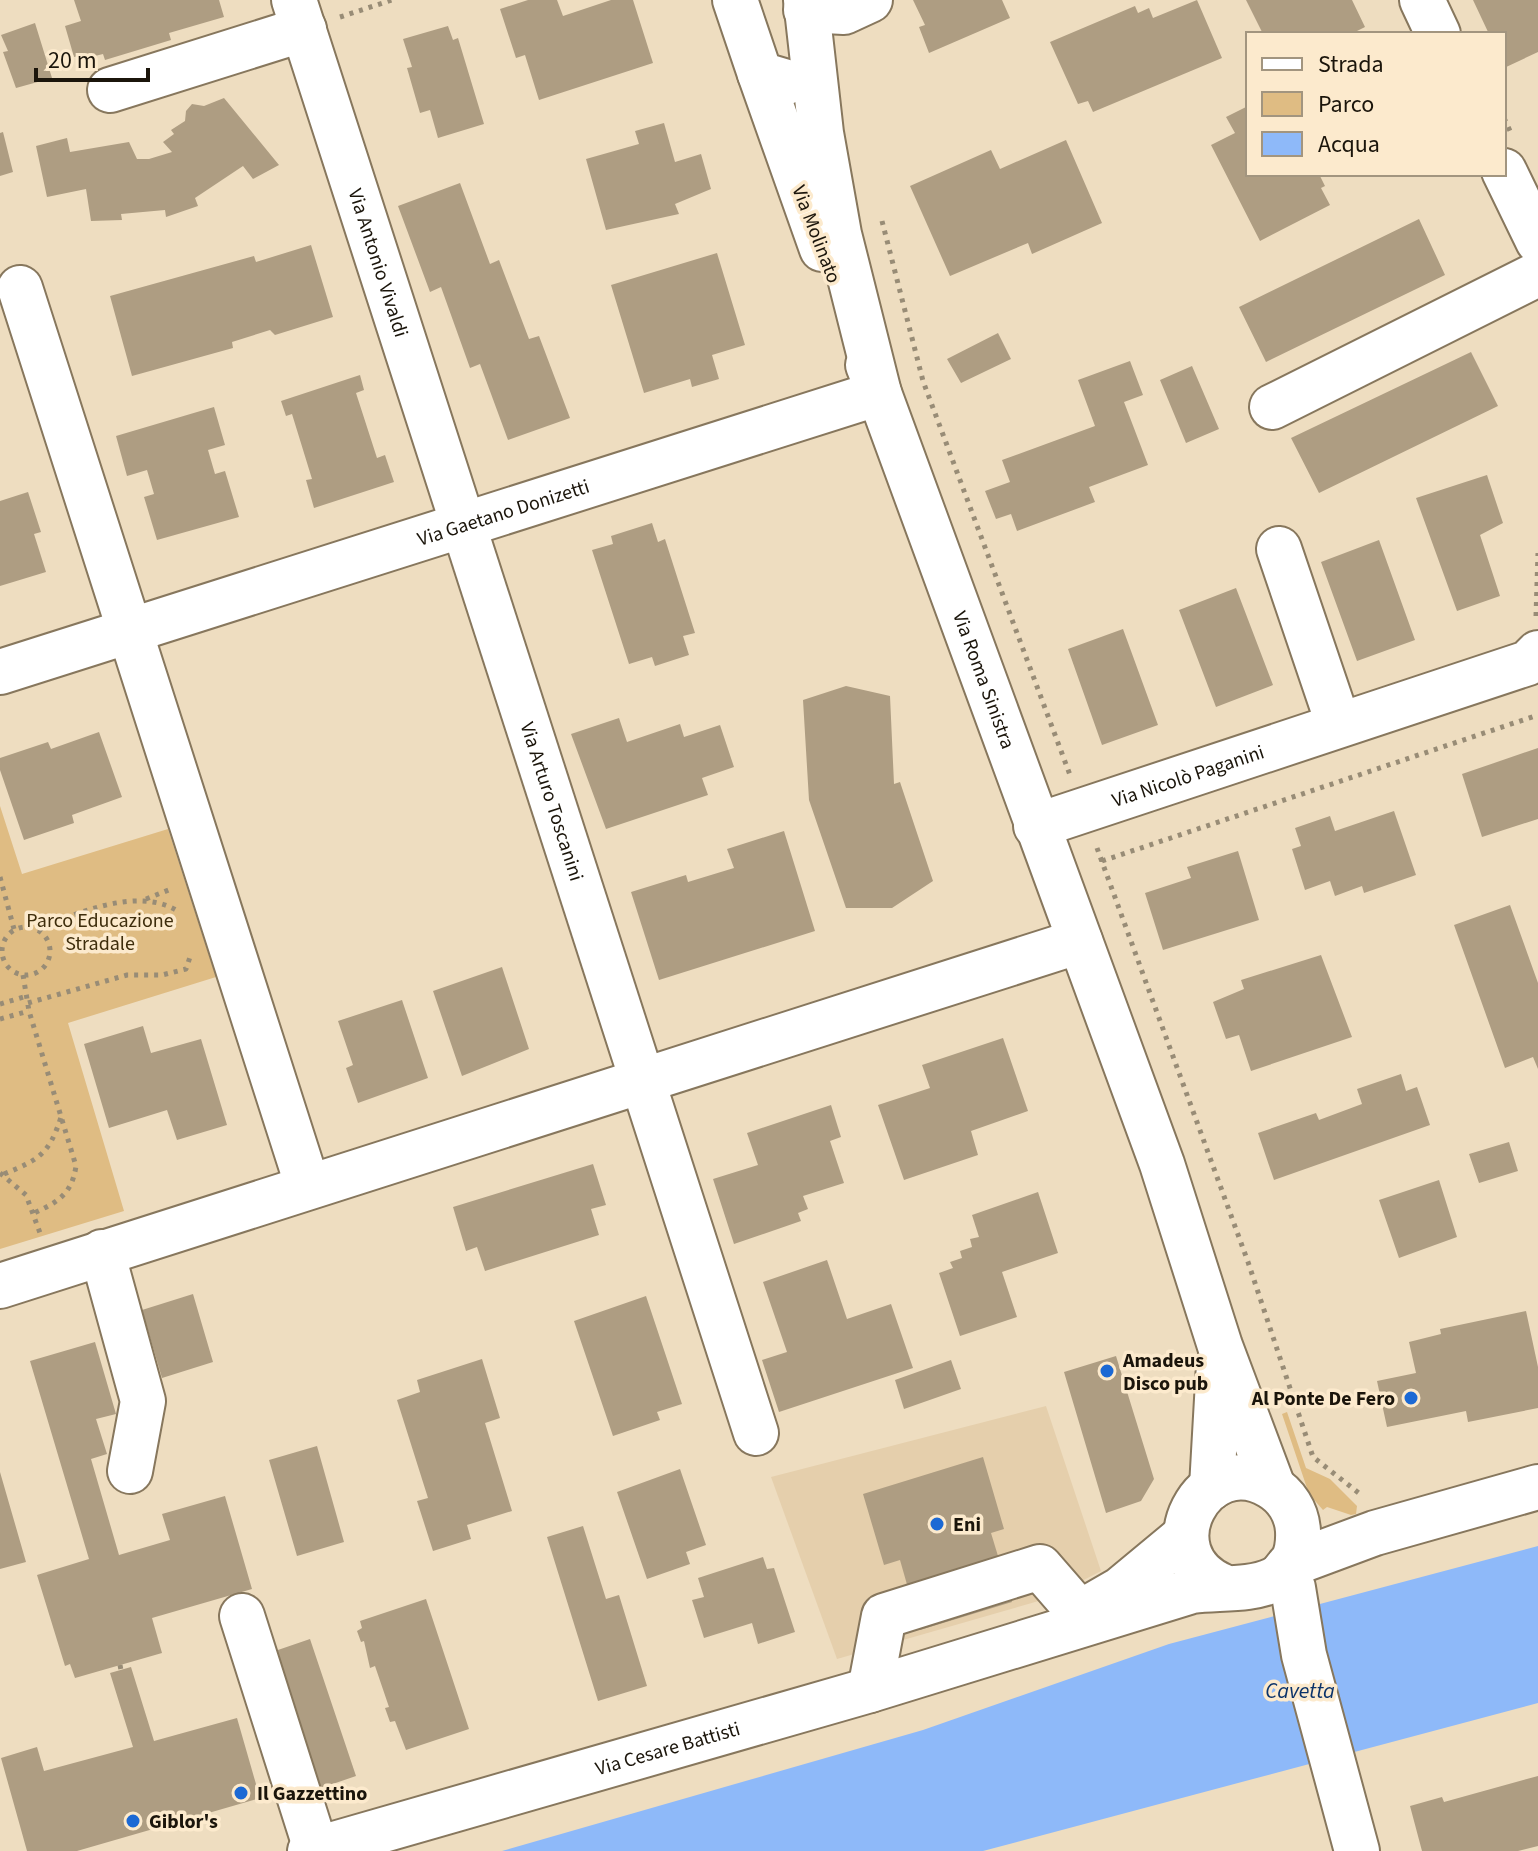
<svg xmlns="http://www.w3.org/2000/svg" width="1538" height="1851" viewBox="0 0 1538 1851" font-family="'Source Sans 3',sans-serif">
  <rect width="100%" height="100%" fill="#eeddc0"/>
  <path fill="#e5cfac" d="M1046 1406 1101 1571 1049 1598 837 1659 771 1477Z"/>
  <path fill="#dfbc83" d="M0 806 22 874 168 829 216 977 68 1023 124 1211 0 1249Z
    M1287 1412 1306 1468 1330 1479 1357 1506 1356 1514 1351 1515 1327 1507 1323 1510 1309 1494 1282 1414Z"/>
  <path fill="#8eb9f9" d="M1538 1546V1703L983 1851H502L923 1730 1169 1644Z"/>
  <path fill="#ae9d82" d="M74 0H219L224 17 169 33 171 40 105 60 103 54 91 57 90 53 74 57 65 26 81 21Z
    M528 0H557L563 16 611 0H633L653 63 539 100 525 55 516 58 500 9Z
    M913 0H1002L1010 18 929 53 919 27 925 25Z
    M1197 0 1222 58 1093 112 1088 101 1078 104 1050 42 1135 6 1138 13 1149 8 1153 18Z
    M1246 0H1352L1365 27 1351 34H1263Z
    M1473 0H1538V52L1504 68V34H1489Z
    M35 23 52 78 16 88 3 52 8 51 1 35Z
    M448 26 453 40 458 38 484 124 438 138 430 110 420 113 407 68 412 67 403 39Z
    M224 98 279 165 253 179 243 166 195 198 198 206 166 217 165 210 121 214 122 220 91 221 86 189 47 197 36 146 67 138 70 152 129 142 137 159H149L172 152 163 142 174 134 171 130 185 121 186 111 192 104 204 106Z
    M1248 106V174H1319L1325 186 1321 188 1330 205 1260 241 1211 145 1235 133 1226 117Z
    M664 123 675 162 701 154 711 189 675 204 679 214 606 230 586 159 639 144 635 131Z
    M3 132 13 172 0 176V133Z
    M1066 140 1102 223 1032 254 1028 243 950 276 910 186 991 150 1000 169Z
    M460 183 490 264 499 260 529 339 539 336 570 418 508 440 480 364 470 368 441 287 430 292 398 206Z
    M1419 219 1445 275 1266 362 1239 307Z
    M311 245 333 317 275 335 270 330 232 342 233 348 132 376 110 296 254 256 256 262Z
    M717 253 745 345 712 355 719 379 692 387 690 379 644 393 611 285Z
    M998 333 1011 359 961 383 947 359Z
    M1471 352 1498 406 1319 493 1291 438Z
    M1130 361 1143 395 1124 402 1148 465 1089 487 1095 502 1017 531 1011 514 996 519 985 491 1010 482 1002 460 1095 426 1078 380Z
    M1192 366 1219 429 1186 443 1160 380Z
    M360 375 364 390 356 393 377 458 385 455 394 482 314 508 306 480 312 479 292 414 286 416 281 401Z
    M214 407 225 445 208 450 215 474 225 471 239 517 157 540 144 497 154 494 147 470 127 476 116 436Z
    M1487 475 1503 523 1480 535 1500 596 1457 611 1416 498Z
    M28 492 41 532 34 534 46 572 0 586V501Z
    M652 523 658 542 665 539 695 633 683 636 689 655 655 666 652 657 629 664 592 550 613 544 611 536Z
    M1379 540 1415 640 1357 661 1321 562Z
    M1236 588 1273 685 1216 707 1179 610Z
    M1123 629 1158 725 1102 745 1068 649Z
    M846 686 890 696 894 784 900 782 933 881 892 908H846L809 800 803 700Z
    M619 718 627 742 680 724 684 737 720 725 734 767 702 778 708 795 606 829 571 734Z
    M99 732 122 797 72 815 74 823 24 840 0 770V758L48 742 51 749Z
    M1538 748V819L1482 837 1462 774Z
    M1394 811 1416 875 1364 893 1362 886 1335 896 1330 881 1305 890 1292 849 1301 846 1295 828 1330 816 1335 831Z
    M784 831 815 931 659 980 631 892 686 875 688 882 734 868 727 849Z
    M1238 851 1259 920 1163 950 1145 893 1191 878 1187 867Z
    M1510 905 1538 983V1069L1533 1057 1505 1068 1454 925Z
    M1321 955 1352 1037 1251 1071 1239 1035 1226 1039 1213 1002 1244 989 1241 980Z
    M502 967 529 1049 462 1076 433 991Z
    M402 1000 428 1078 358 1103 346 1068 353 1065 338 1021Z
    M143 1026 151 1053 201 1039 227 1125 177 1140 167 1110 109 1128 84 1044Z
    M1003 1038 1028 1111 971 1131 978 1155 904 1180 878 1105 930 1088 922 1065Z
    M1401 1074 1406 1091 1417 1087 1430 1125 1274 1180 1258 1133 1316 1113 1319 1120 1362 1104 1357 1089Z
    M831 1105 841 1137 830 1141 844 1183 803 1196 808 1209 798 1213 801 1221 734 1244 713 1179 758 1165 747 1133Z
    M1509 1142 1518 1171 1479 1183 1469 1154Z
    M593 1164 606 1205 591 1209 599 1235 485 1271 477 1247 466 1251 453 1207Z
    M1439 1180 1457 1237 1399 1258 1379 1200Z
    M1038 1192 1058 1253 1002 1272 1017 1317 960 1336 939 1273 953 1268 950 1262 962 1258 960 1251 972 1247 970 1239 979 1237 972 1215Z
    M827 1260 847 1319 891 1304 913 1368 779 1412 762 1360 787 1352 763 1282Z
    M193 1294 213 1362 162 1378 142 1310Z
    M646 1296 682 1404 657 1412 660 1420 613 1436 574 1321Z
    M1526 1311 1538 1367V1408L1468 1422 1466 1411 1387 1427 1377 1381 1416 1373 1409 1342 1441 1334 1440 1329Z
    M95 1342 116 1414 96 1419 107 1454 91 1459 119 1555 170 1540 162 1514 225 1496 252 1589 152 1618 162 1653 75 1678 70 1664 65 1666 37 1575 89 1559 30 1361Z
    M1116 1356 1154 1479 1141 1501 1106 1513 1064 1372Z
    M482 1359 500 1418 485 1423 512 1511 467 1525 471 1539 433 1551 417 1501 428 1498 397 1400 420 1392 417 1380Z
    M951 1360 961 1389 904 1409 895 1380Z
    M317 1446 344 1542 297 1556 269 1460Z
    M983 1457 1004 1529 991 1533 1012 1602 920 1630 900 1560 884 1565 863 1494Z
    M680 1469 706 1545 686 1552 690 1564 647 1579 617 1492Z
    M0 1472 26 1562 0 1569Z
    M583 1526 606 1599 619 1595 647 1686 598 1701 547 1537Z
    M763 1557 767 1569 774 1568 795 1632 758 1644 752 1623 704 1638 692 1600 704 1597 698 1578Z
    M426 1599 469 1729 406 1750 395 1721 390 1722 385 1708 389 1707 375 1666 370 1668 364 1641 361 1642 357 1631 362 1628 360 1621Z
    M310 1639 356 1776 321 1788 275 1651Z
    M131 1667 154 1741 237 1718 260 1798 77 1851H27L1 1758 37 1747 44 1771 133 1747 110 1673Z
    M1538 1776V1846L1518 1851H1422L1410 1806 1442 1797 1444 1802Z"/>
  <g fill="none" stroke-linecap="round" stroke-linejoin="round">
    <defs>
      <g id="minor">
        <path id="s1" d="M294 0 756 1433"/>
        <path d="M735 0 760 74 787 82"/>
        <path id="s2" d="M806 0 821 133 839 234 879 393 1162 1164 1220 1346 1273 1487"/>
        <path d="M1422 0 1438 34"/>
        <path d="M806 10 844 12 870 0"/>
        <path d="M760 74 822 249"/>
        <path d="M110 90 304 29"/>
        <path d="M1504 171 1538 241"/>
        <path d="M20 288 307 1184"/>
        <path d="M1272 407 1538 274"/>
        <path d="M1279 549 1338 723"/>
        <path id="s3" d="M0 672 879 393 868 365"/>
        <path id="s4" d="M1036 826 1528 663 1538 653"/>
        <path d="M102 1252 143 1401 130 1471"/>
        <path d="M0 1286 1080 941"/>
        <path d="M1212 1487 1219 1364"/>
        <path d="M1289 1565 1375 1533 1538 1487"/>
        <path d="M1285 1570 1293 1588 1304 1655 1357 1851"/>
        <path d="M1088 1608 1121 1589 1186 1535"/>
        <path d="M242 1616 316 1849"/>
        <path d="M870 1690 884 1616 1040 1567 1080 1613"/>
        <path id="s5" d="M310 1851 870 1690 1192 1591C1233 1585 1301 1599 1298 1531 1297 1512 1286 1495 1270 1486 1204 1447 1147 1553 1222 1586"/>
      </g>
    </defs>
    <use href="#minor" stroke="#87775d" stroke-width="48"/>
    <path stroke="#988c76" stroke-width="5" stroke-dasharray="4 6" stroke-linecap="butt" d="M340 17 392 0
      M1504 118 1511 133
      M882 221 923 381 1070 775
      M1536 616 1538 553
      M1097 848 1248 1262 1313 1457 1360 1494
      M1102 861 1538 715
      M0 877 14 929
      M146 899 171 889
      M2 951a24 24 0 1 1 48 0a24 24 0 1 1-48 0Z
      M37 929C78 913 136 887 176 910
      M23 975 29 1011 76 1166C72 1194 58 1202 34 1213
      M28 1003 127 975H162L186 969 190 957
      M0 1004 27 996
      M0 1019 29 1011
      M0 1173 26 1195 40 1233
      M4 1174C38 1160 49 1155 61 1117
      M120 1665 121 1670"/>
    <use href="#minor" stroke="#fff" stroke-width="44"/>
  </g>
  <g fill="#1c69d4" stroke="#fceacd" stroke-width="3">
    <circle cx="1107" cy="1371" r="8"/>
    <circle cx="1411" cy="1398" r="8"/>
    <circle cx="937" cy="1524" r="8"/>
    <circle cx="241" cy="1793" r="8"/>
    <circle cx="133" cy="1821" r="8"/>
  </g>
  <g text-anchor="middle" stroke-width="7" stroke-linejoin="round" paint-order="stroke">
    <g font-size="20" fill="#1b150b" stroke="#fceacd">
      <text transform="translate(817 234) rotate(69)" y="7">Via Molinato</text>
      <text dy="7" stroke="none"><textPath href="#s1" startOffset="276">Via Antonio Vivaldi</textPath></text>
      <text dy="7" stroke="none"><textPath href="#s3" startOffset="528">Via Gaetano Donizetti</textPath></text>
      <text dy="7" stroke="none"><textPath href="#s2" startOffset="706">Via Roma Sinistra</textPath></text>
      <text dy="7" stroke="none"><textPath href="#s4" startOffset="160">Via Nicolò Paganini</textPath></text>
      <text dy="7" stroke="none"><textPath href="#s1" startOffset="842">Via Arturo Toscanini</textPath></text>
      <text dy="7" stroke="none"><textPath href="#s5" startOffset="372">Via Cesare Battisti</textPath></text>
    </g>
    <g font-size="20" fill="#3e2d0c" stroke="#fceacd">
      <text x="100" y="927">Parco Educazione<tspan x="100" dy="23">Stradale</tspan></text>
    </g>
    <g font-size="20" font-weight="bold" fill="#1b150b" stroke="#fceacd" text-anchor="start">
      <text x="1123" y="1367">Amadeus<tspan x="1123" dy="23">Disco pub</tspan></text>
      <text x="1395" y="1405" text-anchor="end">Al Ponte De Fero</text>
      <text x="953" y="1531">Eni</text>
      <text x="257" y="1800">Il Gazzettino</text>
      <text x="149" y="1828">Giblor's</text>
    </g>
    <g font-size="22" font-style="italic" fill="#0a3269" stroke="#fceacd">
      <text x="1300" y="1698">Cavetta</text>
    </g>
  </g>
  <rect x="1246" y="32" width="260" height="144" fill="#fceacd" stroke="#a2957f" stroke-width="2"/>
  <rect x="1262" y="58" width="40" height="12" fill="#ffffff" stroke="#a2957f" stroke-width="2"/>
  <text x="1318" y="72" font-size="24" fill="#1b150b">Strada</text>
  <rect x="1262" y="92" width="40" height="24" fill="#dfbc83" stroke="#a2957f" stroke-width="2"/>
  <text x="1318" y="112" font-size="24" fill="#1b150b">Parco</text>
  <rect x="1262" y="132" width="40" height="24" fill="#8eb9f9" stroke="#a2957f" stroke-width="2"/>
  <text x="1318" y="152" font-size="24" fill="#1b150b">Acqua</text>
  <path d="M36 68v12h112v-12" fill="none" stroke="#1b150b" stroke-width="4"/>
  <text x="48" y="68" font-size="24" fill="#1b150b" stroke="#fceacd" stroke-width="6" paint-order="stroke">20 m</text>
</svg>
